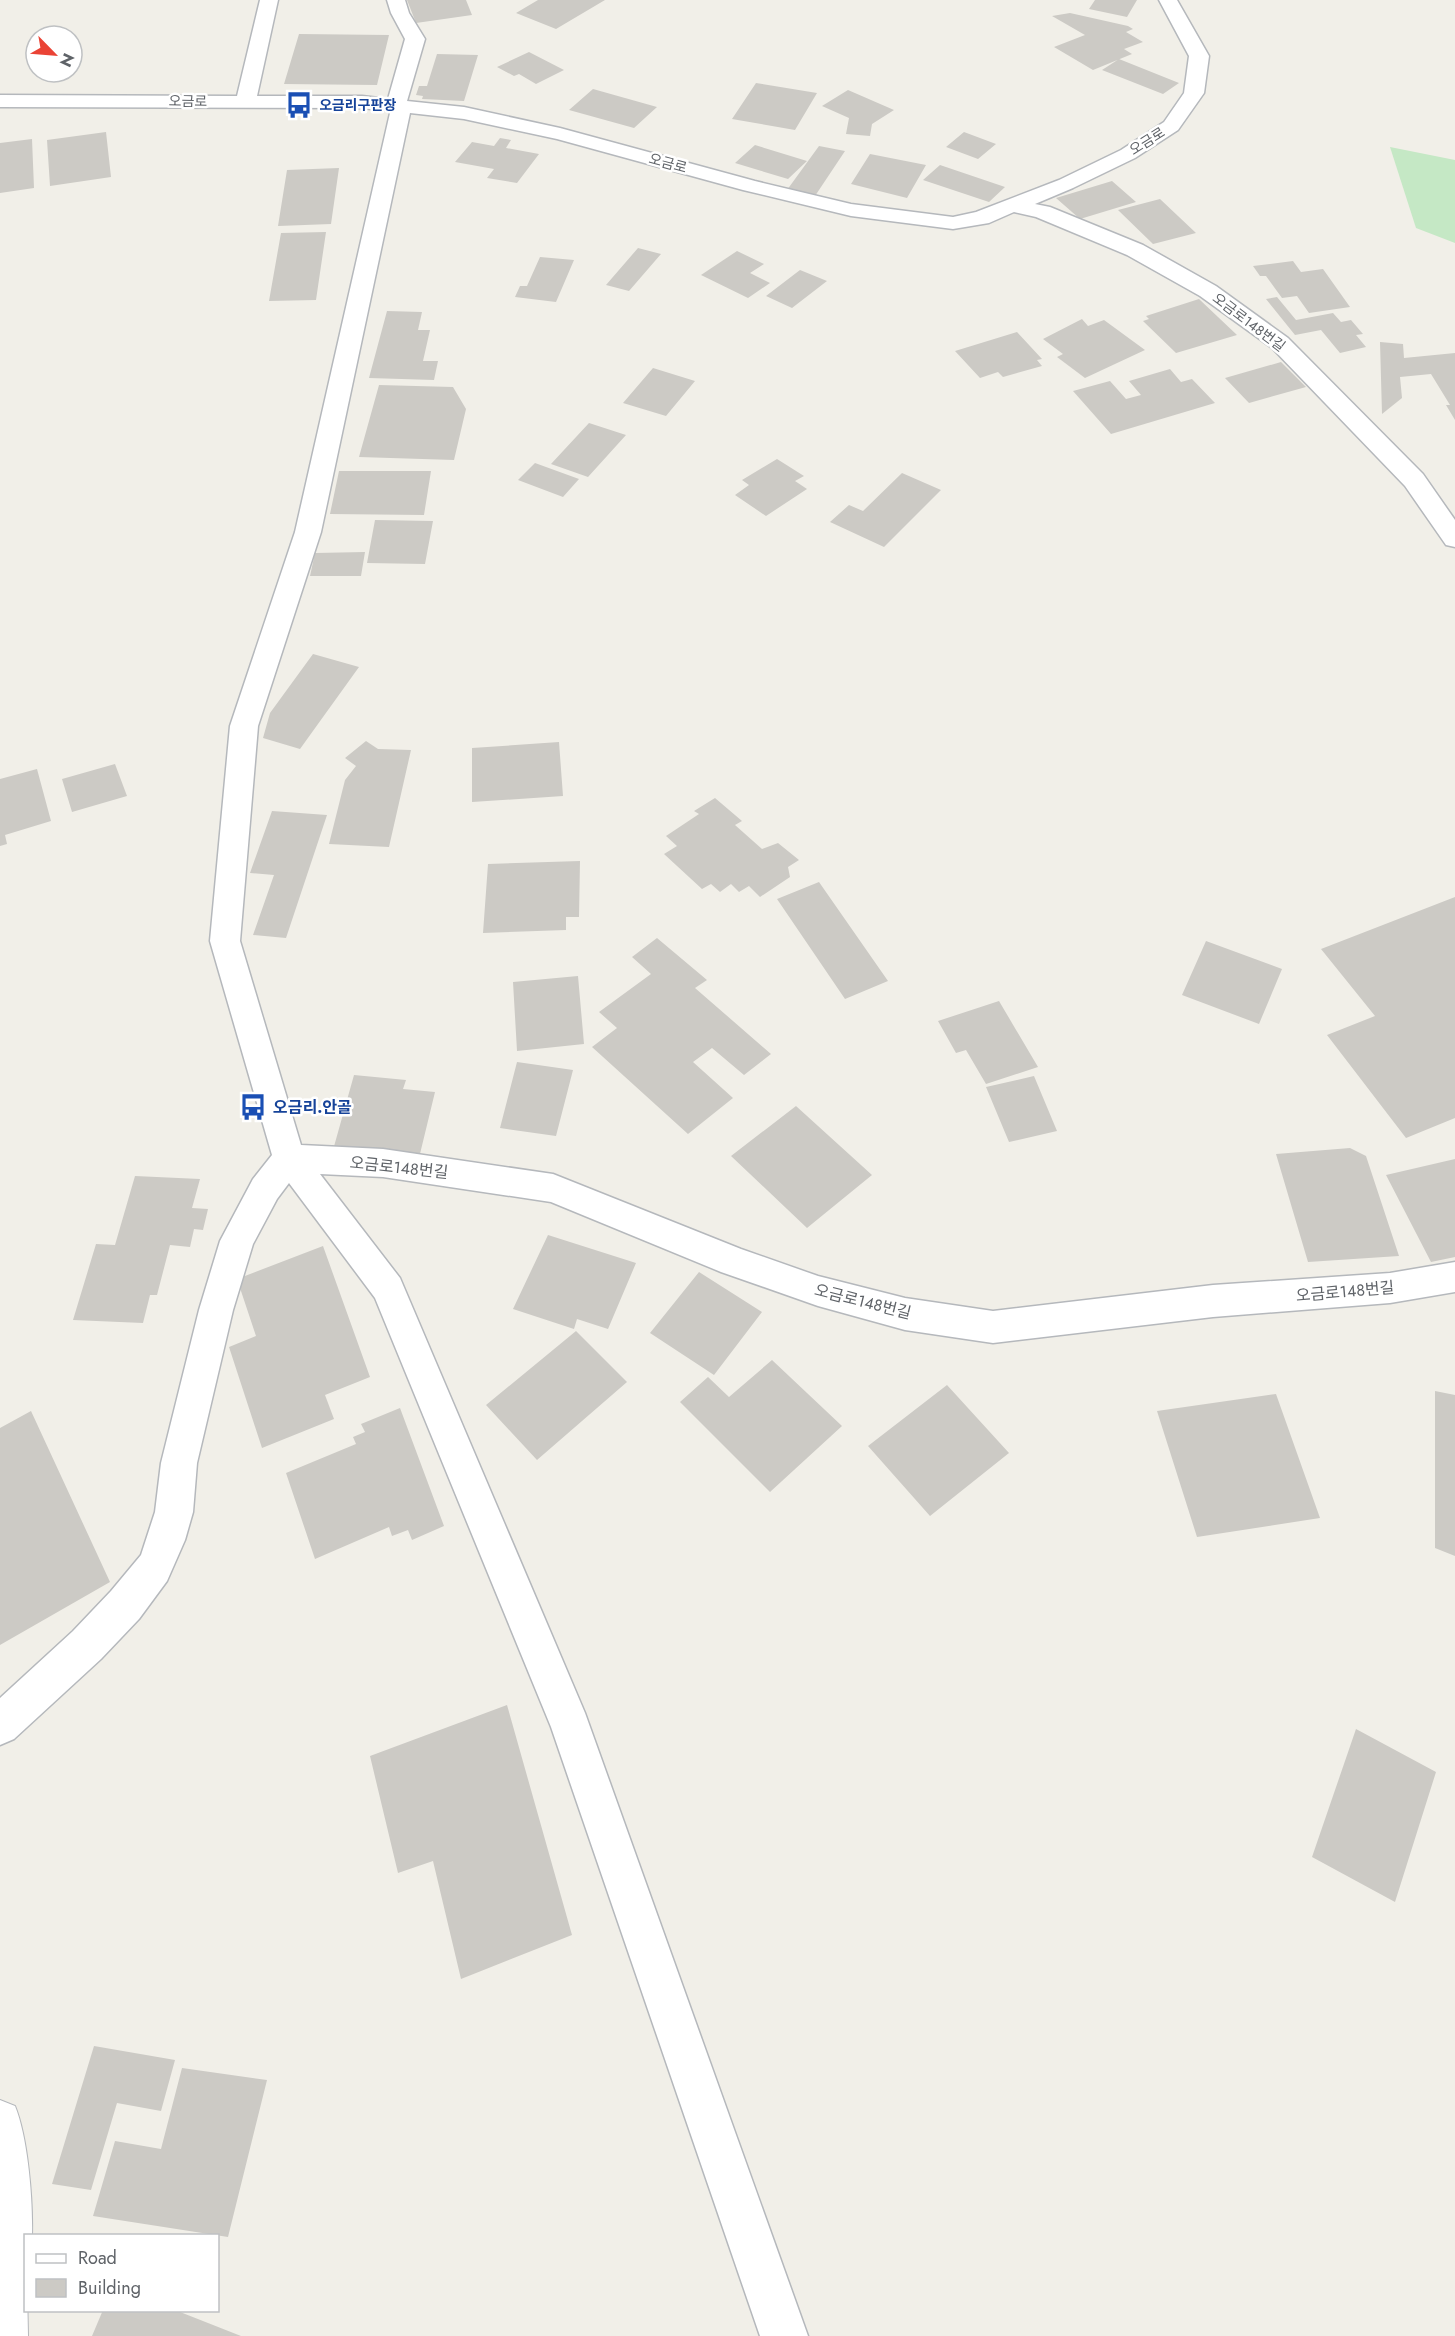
<svg xmlns="http://www.w3.org/2000/svg" width="1455" height="2336" viewBox="0 0 1455 2336" font-family="Jost,'Noto Sans KR',sans-serif">
  <rect width="100%" height="100%" fill="#f1efe8"/>
  <path fill="#c5e8c5" d="M1390 147 1455 160V243L1416 228Z"/>
  <path fill="#cccac5" d="M407 0H466L472 15 416 23Z
    M538 0H605L556 29 516 13Z
    M1095 0H1137L1127 17 1089 9Z
    M1070 13 1128 26 1133 29 1126 32 1143 42 1124 49 1132 54 1093 70 1054 47 1085 35 1052 16Z
    M299 34 389 35 377 85 284 84Z
    M529 52 564 70 536 84 519 74 514 76 497 67Z
    M437 54 478 55 464 101 422 99 423 96 416 95 419 86H427Z
    M1119 59 1179 83 1163 94 1102 70Z
    M756 83 817 93 795 130 732 119Z
    M593 89 657 107 634 128 569 110Z
    M848 90 894 110 872 124 870 136 846 134 849 118 822 106Z
    M106 132 111 177 50 186 47 140Z
    M964 132 996 144 978 159 946 147Z
    M500 138 511 140 506 148 539 154 517 183 487 178 494 169 455 162 472 142 494 146Z
    M32 139 34 188 0 193V143Z
    M755 145 807 161 788 179 735 163Z
    M819 146 845 151 815 196 787 190Z
    M870 154 926 165 907 198 851 184Z
    M940 165 1005 187 989 202 923 180Z
    M339 168 331 224 278 226 287 170Z
    M1112 181 1136 202 1080 219 1056 198Z
    M1160 199 1196 233 1153 244 1118 210Z
    M326 232 316 300 269 301 281 233Z
    M638 248 661 254 629 291 606 285Z
    M737 251 764 264 750 273 770 283 748 298 701 275Z
    M540 257 574 260 556 302 515 297 520 286H527Z
    M1293 261 1301 272 1323 269 1350 307 1309 313 1297 296 1282 298 1266 276H1260L1253 266Z
    M800 270 827 281 792 308 766 296Z
    M1277 297 1296 320 1333 313 1341 322 1351 320 1363 334 1356 335 1366 347 1340 353 1321 330 1295 335 1266 299Z
    M1199 299 1237 335 1176 353 1143 321 1149 319 1146 316Z
    M387 311 422 312 418 330H430L423 361H438L434 380 369 378Z
    M1082 319 1088 326 1104 320 1145 350 1085 378 1057 357 1063 354 1043 339Z
    M1017 332 1042 359 1037 360 1042 366 1003 377 998 372 980 378 955 351Z
    M1380 342 1403 344 1404 358 1455 353V420L1446 405H1450L1431 374 1400 377 1402 398 1382 414Z
    M1281 362 1306 387 1249 403 1225 378Z
    M653 368 695 381 666 416 623 403Z
    M1170 369 1181 382 1192 379 1215 403 1111 434 1073 391 1110 381 1126 399 1141 395 1129 381Z
    M379 385 453 387 466 409 454 460 359 457Z
    M589 423 626 435 588 477 551 464Z
    M777 459 804 476 795 481 807 489 766 516 735 495 749 485 742 480Z
    M535 463 579 479 563 497 518 480Z
    M339 471H431L424 515 330 514Z
    M902 473 941 490 884 547 830 522 849 505 863 511Z
    M375 520 433 521 425 564 367 563Z
    M365 552 361 576H310L315 553Z
    M313 654 359 667 300 749 263 738 270 713Z
    M366 741 378 749 411 750 389 847 329 844 345 780 356 766 345 758Z
    M559 742 563 796 472 802V748Z
    M115 764 127 796 72 812 62 779Z
    M37 769 51 821 5 835 7 844 0 846V779Z
    M715 798 742 821 735 825 762 849 778 843 799 860 788 867 790 877 760 897 749 886 739 892 731 884 720 892 711 884 702 889 664 854 677 846 666 836 699 814 694 811Z
    M272 811 327 815 286 938 253 935 274 875 250 873Z
    M580 861 579 917H566V930L483 933 488 864Z
    M819 882 888 981 845 999 777 899Z
    M1455 897V1118L1406 1138 1327 1035 1375 1016 1321 949Z
    M657 938 707 980 695 988 771 1054 744 1075 712 1048 693 1062 733 1098 688 1134 592 1047 617 1028 599 1012 651 974 632 957Z
    M1206 941 1282 969 1259 1024 1182 995Z
    M578 976 584 1044 517 1051 513 982Z
    M999 1001 1038 1067 986 1084 966 1050 956 1053 938 1021Z
    M517 1062 573 1070 556 1136 500 1128Z
    M354 1075 406 1080 403 1089 435 1092 419 1158 333 1150Z
    M1034 1076 1057 1131 1009 1142 986 1087Z
    M796 1106 872 1175 807 1228 731 1156Z
    M1350 1148 1366 1156 1399 1256 1308 1262 1276 1154Z
    M1455 1159V1257L1431 1262 1386 1175Z
    M135 1176 200 1179 192 1208 208 1209 203 1230 194 1229 190 1247 170 1245 157 1295H150L143 1323 73 1320 96 1244 115 1245Z
    M548 1235 636 1263 608 1329 577 1319 574 1329 513 1309Z
    M323 1246 370 1377 325 1395 334 1419 262 1448 229 1347 256 1336 237 1279Z
    M699 1272 762 1312 714 1375 650 1333Z
    M576 1331 627 1382 537 1460 486 1405Z
    M772 1360 842 1426 770 1492 680 1402 708 1377 729 1397Z
    M947 1385 1009 1453 930 1516 868 1446Z
    M1435 1391 1455 1395V1556L1435 1548Z
    M1276 1394 1320 1518 1197 1537 1157 1411Z
    M400 1408 444 1526 412 1540 408 1530 392 1536 389 1527 315 1559 286 1473 356 1444 353 1437 365 1432 361 1424Z
    M31 1411 110 1582 0 1645V1428Z
    M507 1705 572 1935 461 1979 433 1861 398 1873 370 1756Z
    M1356 1729 1436 1772 1395 1902 1312 1857Z
    M94 2046 175 2060 161 2111 117 2103 91 2190 52 2184Z
    M182 2068 267 2080 228 2237 93 2216 115 2141 161 2149Z
    M103 2310H175L241 2336H92Z"/>
  <g fill="none" stroke-linecap="round" stroke-linejoin="round">
    <defs>
      <path id="lane" d="M0 2100 15 2106C28 2138 33 2200 32 2236H26L28 2336H0Z"/>
      <path id="street" d="M260 0H278L257 96H362L388 99 405 39 391 13 387 0H405L409 13 425 39 407 101 464 107 560 128 755 181 851 204 953 217 976 212 1059 180 1121 150 1164 122 1184 93 1189 56 1159 0H1177L1209 56 1204 93 1178 130 1135 158 1073 188 1035 204 1050 207 1143 245 1216 286 1288 338 1423 474 1455 520V547L1446 545 1405 486 1272 348 1200 296 1127 255 1036 217 1014 212 989 223 953 229 851 216 743 190 557 139 464 119 410 113 321 532 258 726 240 941 301 1145 383 1149 553 1174 741 1249 818 1276 905 1298 993 1311 1213 1285 1390 1273 1455 1262V1292L1390 1303 1213 1317 993 1343 905 1330 818 1306 721 1272 551 1202 383 1177 320 1174 400 1278 585 1713 808 2336H760L551 1727 375 1298 289 1183 277 1199 253 1244 233 1310 197 1463 193 1512 185 1540 167 1581 139 1619 101 1659 14 1739 0 1745V1698L73 1631 111 1591 141 1555 155 1512 161 1463 199 1310 220 1241 253 1179 272 1155 210 941 230 726 295 532 390 113 389 111 362 108 0 107V95L237 96Z"/>
    </defs>
    <use href="#lane" stroke="#b5b8bc" stroke-width="2"/>
    <use href="#street" stroke="#b5b8bc" stroke-width="3"/>
    <use href="#lane" fill="#fff" fill-rule="evenodd"/>
    <use href="#street" fill="#fff" fill-rule="evenodd"/>
  </g>
  <defs>
    <symbol id="bus-bare" viewBox="-9 -9 18 18"><path d="M-5-6H5V4H4V6H2V4H-2V6H-4V4H-5ZM-3.5-4V0h7V-4ZM-3.5 1.2v1.5H-2V1.2ZM2 1.2v1.5H3.5V1.2Z" fill="#1a4fb4" stroke="#fff" stroke-width="2.5" paint-order="stroke"/></symbol>
  </defs>
  <g fill-rule="evenodd">
    <use href="#bus-bare" x="280" y="86" width="38" height="38"/>
    <use href="#bus-bare" x="234" y="1088" width="38" height="38"/>
  </g>
  <g text-anchor="middle" stroke-width="5" stroke-linejoin="round" paint-order="stroke">
    <g font-size="14" fill="#5f6368" stroke="#fff">
      <text transform="translate(188 101) rotate(1)" y="5">오금로</text>
      <text transform="translate(1147 141) rotate(-32)" y="5">오금로</text>
      <text transform="translate(668 163) rotate(15)" y="5">오금로</text>
      <text transform="translate(1249 322) rotate(37)" y="5">오금로148번길</text>
    </g>
    <g font-size="14" font-weight="bold" fill="#164399" stroke="#fff" text-anchor="start">
      <text x="319" y="110">오금리구판장</text>
    </g>
    <g font-size="16" font-weight="bold" fill="#164399" stroke="#fff" text-anchor="start">
      <text x="273" y="1113">오금리.안골</text>
    </g>
    <g font-size="16" fill="#5f6368" stroke="#fff">
      <text transform="translate(399 1167) rotate(6)" y="6">오금로148번길</text>
      <text transform="translate(1345 1291) rotate(-5)" y="6">오금로148번길</text>
      <text transform="translate(863 1301) rotate(14)" y="6">오금로148번길</text>
    </g>
  </g>
  <rect x="24" y="2234" width="195" height="78" fill="#ffffff" stroke="#bfc1c3" stroke-width="1.5"/>
  <rect x="36" y="2254" width="30" height="9" fill="#ffffff" stroke="#bfc1c3" stroke-width="1.5"/>
  <text x="78" y="2264" font-size="18" fill="#5f6368">Road</text>
  <rect x="36" y="2279" width="30" height="18" fill="#cccac5" stroke="#bfc1c3" stroke-width="1.5"/>
  <text x="78" y="2294" font-size="18" fill="#5f6368">Building</text>
  <g transform="translate(54 54) rotate(115)"><circle r="28" fill="#ffffff" stroke="#bfc1c3" stroke-width="1.5"/>
  <path d="M0-4.5L10 22L0 15L-10 22Z" fill="#ea4335"/>
  <text y="-9" font-size="16" font-weight="bold" text-anchor="middle" fill="#5f6368">N</text>
  </g>
</svg>
